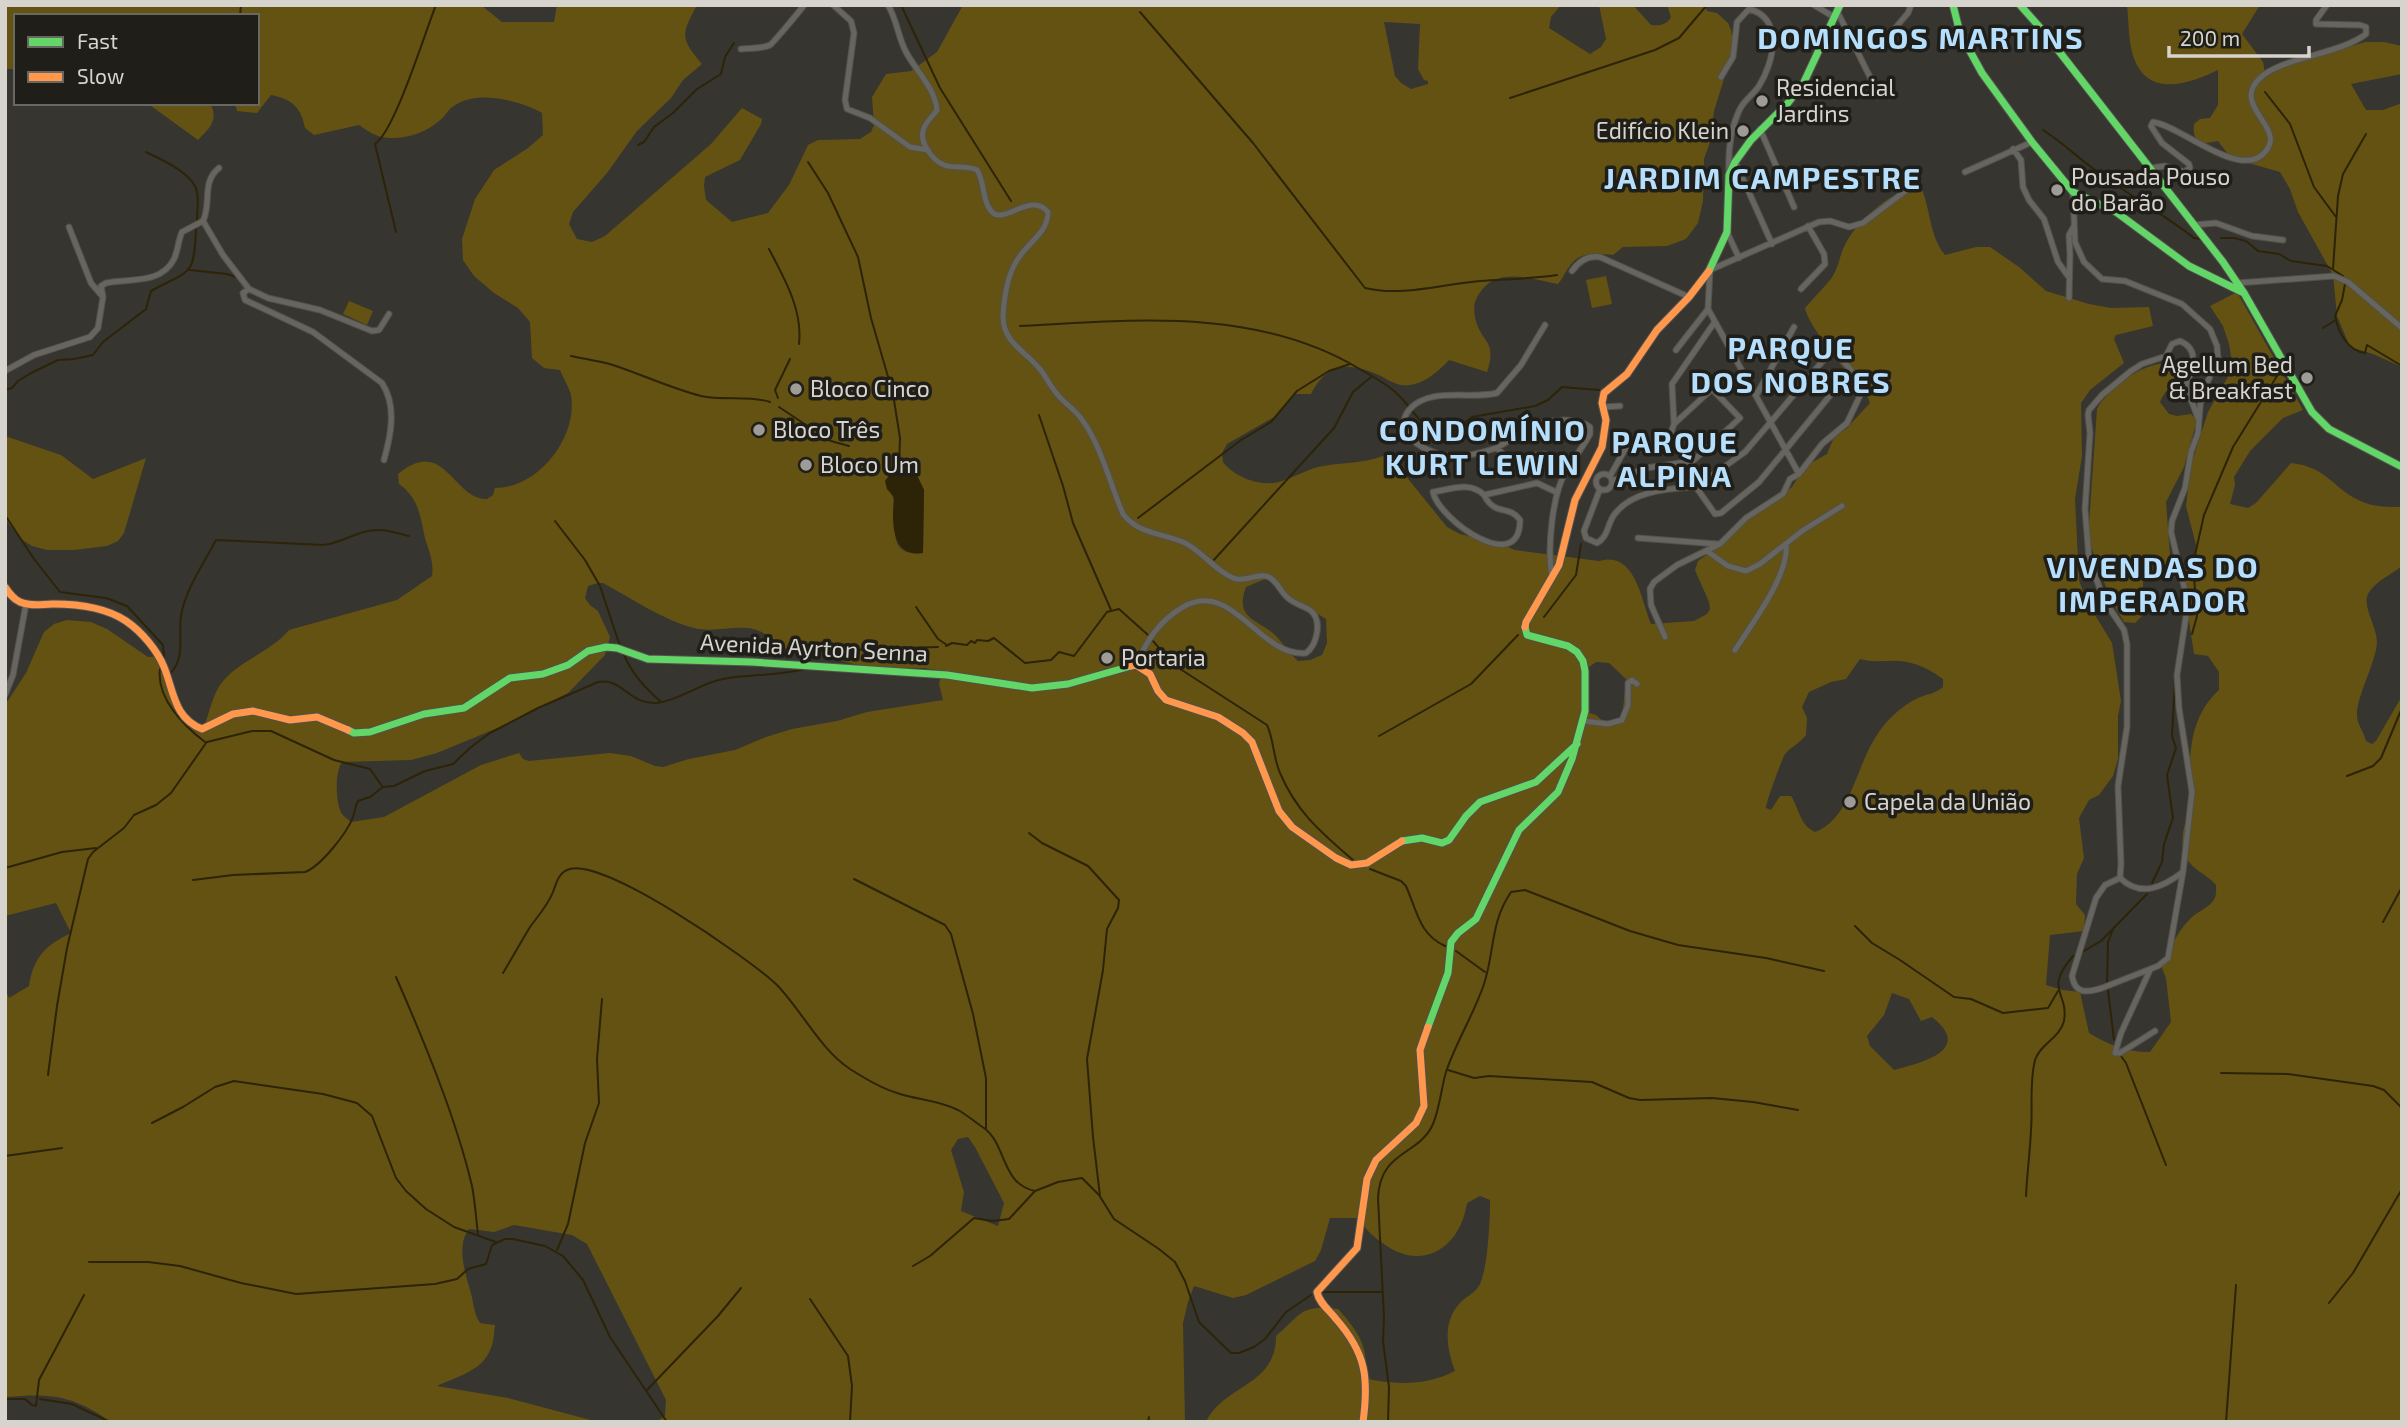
<svg xmlns="http://www.w3.org/2000/svg" width="2407" height="1427" viewBox="0 0 2407 1427" font-family="'Exo 2',sans-serif">
  <rect width="100%" height="100%" fill="#363530"/>
  <path fill="#645213" fill-rule="evenodd" d="M5 5H481L502 22H554L557 5H697C681 35 680 38 702 64L683 80 671 98 637 131 607 173 573 212 569 224 577 239 592 242 605 236 711 144 742 108 762 119 761 124 740 160 705 177 704 186 706 200 732 222 768 213 789 185 808 145 818 140 860 139 871 132 874 125 872 97 886 74 911 71 937 52 963 5H1561L1551 17 1549 28 1590 54 1601 47 1606 39 1599 5H1633L1651 25C1659 26 1667 25 1671 17L1667 5H1704L1707 11 1717 13 1728 23 1731 30 1734 47 1714 111 1709 145 1704 159 1703 201 1698 223 1686 239 1667 246 1623 247 1613 255C1600 254 1585 251 1574 261 1568 266 1564 277 1558 284 1533 280 1499 266 1481 291 1475 299 1473 306 1475 317 1480 343 1498 339 1487 372L1449 360C1437 373 1419 388 1401 385 1395 384 1386 379 1381 376 1350 362 1328 361 1311 394H1296L1276 416 1227 444 1222 453 1223 462C1235 478 1263 488 1282 481 1295 477 1306 470 1318 467 1340 462 1362 464 1383 456L1405 475 1447 527 1460 534 1503 545 1515 550 1599 561C1635 550 1641 599 1651 624L1694 621 1707 614 1710 609 1709 602 1695 570 1698 561 1724 542 1733 530 1792 487 1800 474 1811 463 1827 454 1834 437 1846 429 1870 403C1866 390 1856 382 1847 372 1837 360 1807 322 1805 308 1813 298 1823 289 1831 279 1838 269 1839 259 1843 249 1856 219 1887 197 1916 184L1920 185C1931 208 1929 236 1945 255L1976 247H1990L2019 267 2046 291 2089 304 2111 308 2149 307 2153 326 2116 335 2114 339 2124 363 2090 390 2081 403 2082 456 2075 499 2079 580 2086 600 2112 643 2121 701 2118 716V759L2113 776 2099 795 2089 800 2079 818 2084 858 2077 874 2076 904 2085 915 2084 931 2050 935 2046 985 2063 990 2080 992 2089 1033C2109 1045 2126 1052 2150 1052L2171 1022 2166 978 2162 968C2170 950 2176 932 2191 918 2197 912 2208 908 2213 901 2217 896 2216 890 2216 885 2207 874 2190 869 2185 855 2178 836 2187 821 2191 802 2193 792 2191 780 2190 770 2190 739 2196 711 2219 690V672L2208 656 2194 654 2184 588 2185 575 2189 564 2195 558 2196 545 2186 506 2191 465 2208 412 2233 368 2229 344 2223 326 2210 306 2237 292 2303 410 2283 418 2250 451 2234 477 2235 485 2230 504 2248 508 2256 503 2291 463C2329 467 2334 491 2363 502 2375 507 2389 507 2402 507V566C2391 575 2375 581 2368 594 2362 606 2377 627 2377 642 2376 663 2356 697 2357 716 2357 724 2364 732 2366 741L2372 744 2376 741 2402 696V1422H1206C1224 1384 1276 1387 1276 1336 1303 1313 1299 1305 1338 1309 1357 1330 1372 1350 1363 1378 1394 1385 1426 1386 1455 1371 1447 1350 1442 1323 1459 1304 1465 1297 1474 1294 1479 1286 1488 1270 1490 1220 1490 1200L1480 1196 1467 1203C1460 1249 1421 1273 1381 1242 1372 1235 1364 1229 1360 1218H1330L1321 1250 1315 1261 1246 1295 1233 1298 1194 1286 1188 1302 1183 1323 1185 1422H656L665 1416 666 1400 587 1244 572 1235 514 1225 494 1232 469 1229C456 1246 465 1272 470 1290 474 1302 473 1312 480 1323L495 1325C494 1332 494 1341 491 1348 483 1371 456 1377 437 1386L508 1398 598 1422H111C73 1395 51 1393 5 1397V990L9 998 29 986C34 956 45 946 71 933L56 903 5 916V705L26 673 44 632 54 624 67 620 91 622 107 629 148 657 163 656 182 711 190 722 204 727C209 714 212 697 220 685 237 661 270 653 289 630L397 600 432 576C434 562 429 551 425 538 420 516 419 498 399 484L398 474C445 435 452 499 487 499L493 495 495 488C539 488 578 437 571 395 569 387 563 378 560 370L544 368 532 358 530 322 518 308 494 293 474 276 463 260 462 239 475 199 494 170 528 148 543 135 542 113C520 101 478 89 454 106 448 109 445 117 439 121 425 134 398 142 378 136 372 134 365 129 359 125L314 135 305 128C301 107 292 99 271 95L257 113 237 111 235 103H257V16H16V69H5ZM1384 22 1420 24 1418 69 1424 80 1428 81V84L1411 89 1401 83 1395 76ZM914 469 924 490 923 553C879 558 903 513 891 493ZM1265 579 1280 585 1289 596 1326 619 1327 643 1322 655 1310 660 1298 661C1289 653 1283 643 1275 635 1258 619 1234 619 1246 587ZM598 583H603C631 598 663 620 694 628 713 633 734 625 753 629 779 635 784 662 815 649 836 662 866 668 891 668 908 669 926 666 942 672L939 684 943 700 867 712 837 721 792 729 766 737 735 750 689 759 663 767 655 766 631 756 610 753 529 761 523 759 519 753 481 765 384 817 351 822C348 819 344 817 342 814 335 803 335 771 342 762L411 760 437 753 500 727 568 693 605 655 610 637 598 611 590 605 585 598 588 586ZM1860 659C1873 663 1887 660 1900 661 1915 662 1931 670 1943 679V687C1935 694 1927 694 1918 698 1901 706 1885 721 1875 738 1856 768 1850 819 1815 832 1799 824 1800 810 1791 796H1780L1771 810 1766 808C1766 802 1782 759 1785 754 1791 747 1800 743 1806 735L1807 718 1802 707 1809 692 1831 682 1846 679ZM1597 662 1609 663 1626 679 1622 720 1614 726H1608L1596 715 1587 712C1585 695 1577 670 1597 662ZM1892 993 1909 999 1921 1021 1932 1017C1975 1051 1919 1063 1894 1070L1870 1046 1867 1036 1884 1015ZM968 1137 975 1147 1004 1203 998 1226 961 1211 964 1192 951 1150 958 1139Z
    M2127 5H2260L2242 34 2263 62 2265 73 2365 42H2384L2402 46V74L2351 84 2366 110H2383L2402 103V367L2373 354 2350 347 2337 316 2333 275 2298 212 2290 189 2280 172 2231 158 2218 141 2201 144C2194 138 2193 133 2194 124L2200 119 2210 118 2218 105V70C2191 83 2151 98 2135 61 2128 44 2129 23 2127 5Z
    M147 103H210C219 120 210 128 198 140Z
    M1606 276 1612 304 1592 308 1586 280Z
    M349 301 373 311 367 325 343 314Z
    M2187 362 2186 375C2175 384 2165 389 2160 402L2169 414 2177 416 2191 414 2197 420 2184 467 2166 502 2170 555 2162 573 2143 582V615L2135 623 2124 622 2110 598 2090 544 2089 524 2097 409C2106 392 2129 374 2148 367 2160 362 2174 363 2187 362Z
    M5 436 61 455 93 479 146 458 124 533 118 541 107 546 74 550H47L32 546 21 539 5 519Z"/>
  <path fill="#2d2407" d="M903 465 914 469 924 490 923 553C890 558 892 520 894 497L887 489 885 481 896 466Z"/>
  <g fill="none" stroke-linecap="round" stroke-linejoin="round">
    <path stroke="#2d2407" stroke-width="2" d="M498 5H499
      M901 5 940 88 1011 201
      M1140 12 1253 143 1365 288C1402 297 1442 284 1480 281 1506 279 1531 279 1557 275
      M240 16 241 5
      M2265 92 2290 124 2314 187 2336 217
      M1510 98 1655 50 1679 38 1707 5
      M2043 130C2062 142 2077 157 2095 170 2127 194 2162 213 2194 238L2200 239
      M638 145 644 142 654 127 673 113 697 89 721 74 725 57 734 43
      M146 152C161 159 194 174 197 192 199 201 197 211 197 220
      M808 162 828 193 858 257 871 318 893 394 900 438 899 467
      M396 232 375 144C395 131 425 32 436 5
      M2221 238H2234L2246 241 2258 251 2279 254 2291 261 2327 266 2343 276
      M769 249C784 278 803 310 799 344
      M2333 269 2338 196 2343 174 2366 134
      M190 270 227 274 239 278
      M2345 284 2342 300 2335 316C2338 332 2348 351 2365 353L2367 345 2402 366
      M1020 326C1134 320 1255 307 1358 368 1377 379 1395 388 1408 406
      M2323 328 2334 321
      M571 356C585 359 599 361 613 365 643 375 670 388 701 396 723 401 749 395 770 402
      M5 390 12 388 18 381 31 373 58 360 74 359 93 355 103 342 146 309 151 291C191 269 194 278 196 228
      M778 398 775 390 790 359
      M779 407 809 427
      M1413 412 1426 427 1450 433 1472 417 1535 406 1548 400 1562 387 1599 390
      M1039 415 1063 486 1073 523 1111 610
      M818 434 831 441 849 446
      M5 515 34 559 60 592 106 598 127 606 163 645 164 657
      M1138 518 1241 440 1271 422 1297 391 1329 371 1350 364
      M555 521 585 560 600 586 620 646
      M1212 562 1334 428 1353 392 1371 377
      M916 607 938 639 947 645
      M1544 617 1576 575 1581 544
      M2192 634 2197 616 2193 564 2204 515 2233 447 2277 376
      M1153 641 1174 665 1267 725C1274 740 1273 757 1280 773 1297 813 1322 833 1354 861
      M946 646 952 643 967 645 971 641 975 643 977 640 988 641 994 638 1025 663 1051 660 1059 652 1074 656 1107 612 1119 609 1148 635
      M624 655C632 674 645 688 660 701
      M809 662 816 651 938 647
      M160 669C156 698 184 726 205 742
      M170 674C186 657 178 637 181 616 185 590 204 563 216 540L323 545C343 543 360 529 380 530 389 530 400 534 409 536
      M1379 736 1471 684 1518 635
      M207 742 252 731H271L334 760 370 769 382 786
      M2347 776 2373 766 2381 758 2402 708
      M383 787 394 786 425 771 453 764 471 747 490 733 538 708 598 682C622 677 629 705 657 703 681 700 700 683 723 679 750 674 778 676 805 669
      M1029 833 1042 843 1088 866 1119 900 1118 908 1107 929 1103 970 1087 1059 1093 1137 1100 1196
      M5 868 62 852 96 848
      M1370 869 1401 881 1406 886C1417 911 1419 934 1445 946
      M854 879 945 925 951 934 973 1014 986 1078V1129
      M193 880 233 875 305 872C321 866 347 833 353 817 355 811 355 806 358 801L370 797 383 787
      M2152 883 2162 862 2164 844 2173 818 2167 775 2176 748 2172 736 2175 681
      M2383 922 2402 887
      M1855 926 1872 943 1900 960 1954 997 1971 999 2003 1013 2048 1008 2058 991
      M1456 951 1485 972
      M2082 952 2101 941 2147 894
      M503 973C512 958 521 942 530 927 538 916 548 905 553 892 556 884 558 874 567 870 600 854 751 960 777 985 802 1011 820 1049 850 1069 864 1078 880 1088 897 1093 917 1100 938 1100 958 1110 967 1115 975 1122 984 1128 1007 1145 1001 1184 1035 1191
      M396 977C424 1041 456 1118 472 1186 475 1201 476 1218 478 1234
      M2107 983 2108 942 2113 929
      M2108 990 2114 1040
      M2121 1056 2126 1063 2166 1165
      M1448 1070 1474 1078 1489 1076 1592 1082 1629 1098 1640 1100 1712 1098 1753 1102 1798 1110
      M2221 1073 2288 1074 2373 1086 2384 1090 2402 1108
      M48 1075 57 1006 67 948 88 859 93 852 124 828 134 815 156 805 171 793 206 743
      M152 1123 183 1107 215 1087 234 1081 323 1094 357 1103 372 1116 396 1178 406 1191 426 1209 454 1227 496 1242
      M5 1156 62 1148
      M2026 1196C2027 1174 2030 1152 2031 1130 2033 1107 2029 1084 2035 1060 2040 1044 2060 1038 2064 1021 2069 991 2043 991 2073 956
      M557 1250 568 1224 585 1143 599 1103 597 1059 602 999
      M89 1262H148L180 1266 241 1283 296 1294 435 1284 457 1279 468 1269 486 1264 492 1245 505 1239H513L545 1246 563 1256 583 1280 610 1337 667 1422
      M913 1266 930 1256 974 1218 992 1221 1009 1219 1035 1191 1058 1182 1082 1178 1099 1195 1114 1219 1159 1249 1175 1262 1185 1281 1199 1322 1231 1353H1239L1254 1347 1265 1339 1286 1312 1311 1295
      M1323 1292H1381
      M810 1299 848 1356 852 1386 850 1422
      M2329 1303 2353 1273 2402 1189
      M647 1390 718 1316 741 1288
      M5 1399H25L32 1405 36 1406 39 1380 84 1295
      M40 1399 72 1404 110 1422
      M1148 1422 1149 1417
      M1388 1422 1389 1387 1383 1341 1384 1317 1378 1198C1380 1150 1419 1156 1433 1124 1440 1107 1441 1089 1446 1072 1456 1042 1474 1014 1484 984 1495 950 1490 923 1511 892L1525 890 1630 931 1678 945 1766 958 1824 971
      M2226 1422 2236 1285"/>
    <defs>
      <path id="street" d="M833 5 851 21 854 33 845 100 847 109 870 118 910 147 928 150
        M888 5C897 20 898 37 906 52 916 71 935 88 937 110 933 116 926 122 924 128 918 141 932 160 944 165 954 169 966 165 977 170 985 182 982 202 992 212 1004 225 1031 191 1048 212 1048 232 1030 241 1020 256 1007 273 1004 296 1003 317 1003 342 1025 351 1039 368 1046 376 1050 386 1057 394 1065 404 1076 410 1083 421 1102 448 1110 484 1123 514 1139 535 1164 533 1185 543 1203 552 1214 570 1233 578 1245 583 1259 572 1269 577 1278 582 1280 591 1287 597 1294 604 1302 605 1310 610 1323 620 1317 645 1306 653 1260 658 1232 578 1183 607 1159 621 1147 640 1136 665
        M1814 5 1834 17
        M1837 11 1874 85
        M1891 33 1908 13 1911 5
        M741 49C750 48 762 49 770 45 773 43 800 11 804 5
        M1721 77 1733 57 1737 22 1749 9
        M1760 129 1794 207
        M2013 149 2021 160 2023 187 2029 200 2044 219 2058 262 2068 276
        M1735 161 1772 244
        M2150 168 2165 166 2184 172 2190 168 2189 164 2162 143 2151 126 2153 122C2179 125 2236 177 2262 155 2292 129 2230 108 2259 79 2281 57 2339 55 2366 34V27L2360 25 2316 24V20L2327 5
        M1965 172 2032 142
        M1729 175C1728 154 1730 130 1739 111 1743 101 1753 95 1759 86 1774 62 1784 18 1749 9
        M2073 192 2075 242 2084 262 2102 279 2125 281 2182 304 2210 329 2217 346 2218 359 2201 396 2198 433 2191 452 2185 488 2172 521 2171 532 2188 603 2177 675 2179 708 2192 792 2183 872C2163 887 2141 898 2120 878L2121 864 2118 786 2127 727V644L2124 630 2104 600 2089 559 2085 509 2090 433 2088 415 2089 410 2102 395 2131 371 2142 364 2166 356 2172 344 2180 341C2201 350 2192 369 2186 386L2198 418
        M203 221 223 255 249 289 268 298 320 310 372 331 379 330 389 314
        M2194 225 2216 223 2252 236 2283 240
        M1727 232 1739 258
        M1572 271C1579 261 1588 255 1600 257L1689 297
        M2237 283 2334 276 2348 282 2402 328
        M249 289 243 293 245 300 313 332 382 383C397 406 391 435 384 460
        M1801 289 1825 264 1824 254 1808 226
        M103 297 101 286 106 283C128 278 161 285 174 259 178 251 178 241 182 232L203 221C212 203 201 182 219 168
        M2069 298 2070 255 2069 235 2074 226
        M1545 325 1521 365 1497 393C1471 400 1429 386 1409 410 1390 434 1428 454 1449 456 1464 457 1482 453 1496 448 1509 442 1520 431 1533 426 1548 419 1576 417 1590 427V434C1583 447 1574 458 1566 471 1552 495 1547 549 1552 577
        M1833 349 1851 370 1759 482 1721 513 1715 514 1696 487 1745 452Z
        M1676 350 1708 309
        M5 371 34 355 90 337 98 328 103 297 91 283 69 227
        M1757 394 1794 327
        M1603 407 1620 406
        M1497 448 1508 459 1544 454 1571 464
        M1596 482a8 8 0 1 1 16 0a8 8 0 1 1-16 0Z
        M1799 474 1708 309 1710 270 1819 222 1830 221 1849 227 1863 223 1908 189 1912 173
        M1610 476 1627 446 1662 445 1668 442 1674 424 1672 384 1714 323
        M1612 481 1646 468 1693 461 1740 418 1712 389 1674 424
        M1600 489 1584 531 1586 538 1597 543C1608 537 1607 525 1614 515 1632 490 1668 489 1696 487
        M1484 495C1495 517 1509 504 1520 520 1520 577 1439 520 1433 492 1451 489 1470 481 1484 495L1537 483 1556 492
        M1638 538 1718 544
        M1707 551 1728 566 1746 571 1760 564 1802 531 1842 506
        M1665 637 1651 605 1650 589 1654 582 1677 565 1720 544 1746 518 1783 494 1790 479 1799 474 1822 444 1847 423 1866 383
        M1735 650C1751 625 1790 574 1786 544
        M5 695 13 675 26 604
        M1583 721 1608 724 1622 720 1628 705V683L1632 680 1637 684
        M2120 878 2105 885 2096 898 2072 976C2075 994 2086 993 2102 988L2158 966 2168 958 2183 872
        M2150 970 2121 1033 2115 1053H2120L2155 1031"/>
      <path id="fast" d="M1953 5 1960 33 1982 73 2032 142 2073 192 2116 212 2189 266 2244 293
        M2020 5 2044 32 2223 262 2244 293 2312 412 2329 429 2402 467
        M1709 271 1727 232 1729 175 1735 162 1751 140 1788 103 1804 82 1840 5
        M348 730 354 733 370 732 424 714 464 708 510 678 543 674 568 665 588 651 606 647 617 648 648 659 752 662 947 675 1032 688 1068 684 1131 666
        M1402 841 1422 838 1442 843 1449 840 1466 816 1480 802 1536 782 1577 744
        M1428 1027 1448 973 1451 942 1458 933 1476 919 1519 830 1558 792 1572 759 1585 711V671L1583 661 1577 652 1568 646 1527 635 1525 627"/>
      <path id="slow" d="M5 587C9 593 13 599 20 602 31 607 42 604 53 604 77 604 105 607 126 621 142 632 157 650 164 667 174 692 174 718 202 729L233 714 253 711 290 720 317 717 348 730
        M1525 627 1526 622 1559 565 1575 500 1602 447 1606 420 1602 403 1604 393 1627 374 1657 330 1689 297 1709 271
        M1131 666 1136 665 1150 674 1158 691 1166 700 1218 717 1243 733 1252 742 1279 811 1292 827 1336 858 1351 865 1367 863 1402 841
        M1363 1422C1369 1378 1366 1353 1336 1319 1329 1310 1319 1303 1317 1292L1357 1248 1367 1179 1376 1160 1416 1123 1424 1106 1420 1050 1428 1027"/>
    </defs>
    <use href="#street" stroke="#52514c" stroke-width="7"/>
    <use href="#fast" stroke="#52514c" stroke-width="9"/>
    <use href="#slow" stroke="#52514c" stroke-width="9"/>
    <use href="#street" stroke="#666560" stroke-width="5"/>
    <use href="#fast" stroke="#63d668" stroke-width="7"/>
    <use href="#slow" stroke="#ff974d" stroke-width="7"/>
  </g>
  <g fill="#9f9c97" stroke="#1f1e19" stroke-width="2.5">
    <circle cx="1762" cy="101" r="7"/>
    <circle cx="1743" cy="131" r="7"/>
    <circle cx="2057" cy="190" r="7"/>
    <circle cx="2307" cy="378" r="7"/>
    <circle cx="796" cy="389" r="7"/>
    <circle cx="759" cy="430" r="7"/>
    <circle cx="806" cy="465" r="7"/>
    <circle cx="1107" cy="658" r="7"/>
    <circle cx="1850" cy="802" r="7"/>
  </g>
  <g text-anchor="middle" stroke-width="7" stroke-linejoin="round" paint-order="stroke">
    <g font-size="23" fill="#d7d4ce" stroke="#1f1e19" text-anchor="start">
      <text x="1776" y="96">Residencial<tspan x="1776" dy="26">Jardins</tspan></text>
      <text x="1729" y="139" text-anchor="end">Edifício Klein</text>
      <text x="2071" y="185">Pousada Pouso<tspan x="2071" dy="26">do Barão</tspan></text>
      <text x="2293" y="373" text-anchor="end">Agellum Bed<tspan x="2293" dy="26">&amp; Breakfast</tspan></text>
      <text x="810" y="397">Bloco Cinco</text>
      <text x="773" y="438">Bloco Três</text>
      <text x="820" y="473">Bloco Um</text>
      <text x="1121" y="666">Portaria</text>
      <text x="1864" y="810">Capela da União</text>
    </g>
    <g font-size="23" fill="#d7d4ce" stroke="#1f1e19">
      <text transform="translate(814 648) rotate(3)" y="8">Avenida Ayrton Senna</text>
    </g>
    <g font-size="30" font-weight="bold" letter-spacing="2" fill="#b6dffd" stroke="#1f1e19">
      <text x="1921" y="49">DOMINGOS MARTINS</text>
      <text x="1763" y="189">JARDIM CAMPESTRE</text>
      <text x="1791" y="359">PARQUE<tspan x="1791" dy="34">DOS NOBRES</tspan></text>
      <text x="1483" y="441">CONDOMÍNIO<tspan x="1483" dy="34">KURT LEWIN</tspan></text>
      <text x="1675" y="453">PARQUE<tspan x="1675" dy="34">ALPINA</tspan></text>
      <text x="2153" y="578">VIVENDAS DO<tspan x="2153" dy="34">IMPERADOR</tspan></text>
    </g>
  </g>
  <rect width="2407" height="1427" fill="none" stroke="#d7d4ce" stroke-width="14"/>
  <rect x="14" y="14" width="245" height="91" fill="#1f1e19" stroke="#696761" stroke-width="2"/>
  <rect x="28" y="37" width="35" height="10" fill="#63d668" stroke="#696761" stroke-width="2"/>
  <text x="77" y="49" font-size="21" fill="#d7d4ce">Fast</text>
  <rect x="28" y="72" width="35" height="10" fill="#ff974d" stroke="#696761" stroke-width="2"/>
  <text x="77" y="84" font-size="21" fill="#d7d4ce">Slow</text>
  <path d="M2169 46v10h140v-10" fill="none" stroke="#d7d4ce" stroke-width="3.5"/>
  <text x="2180" y="46" font-size="21" fill="#d7d4ce" stroke="#1f1e19" stroke-width="5" paint-order="stroke">200 m</text>
</svg>
